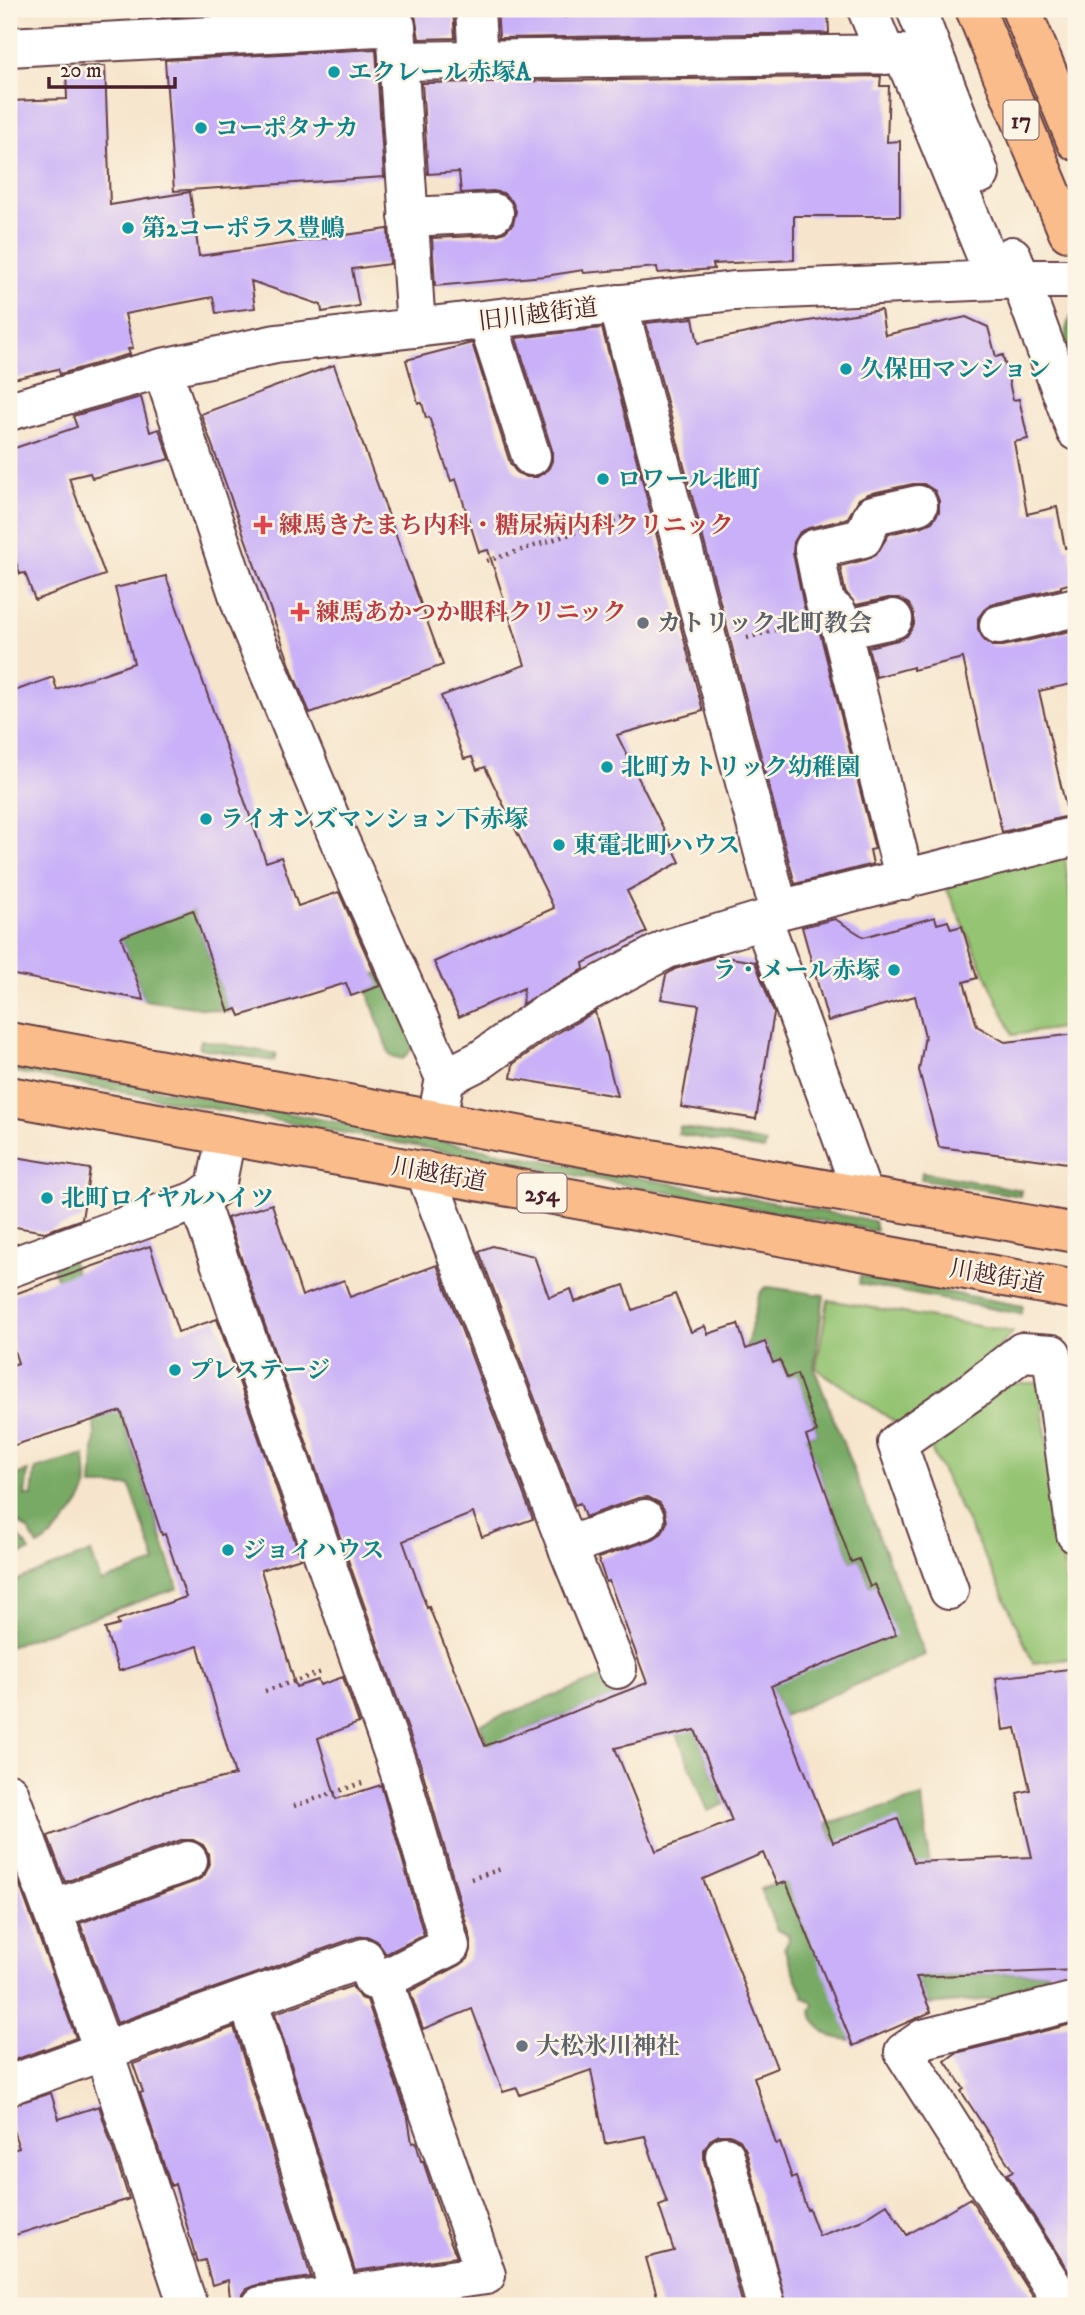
<svg xmlns="http://www.w3.org/2000/svg" width="1085" height="2315" viewBox="0 0 1085 2315" font-family="'IM FELL DW Pica','Noto Serif JP',serif">
  <rect width="100%" height="100%" fill="#fcf5e5"/>
  <filter id="ink" filterUnits="userSpaceOnUse"><feTurbulence type="fractalNoise" baseFrequency=".0143" numOctaves="2"/><feDisplacementMap in="SourceGraphic" scale="14" xChannelSelector="R" yChannelSelector="G"/><feConvolveMatrix kernelMatrix="1 2 1 2 8 2 1 2 1" color-interpolation-filters="sRGB"/></filter>
  <filter id="wash" filterUnits="userSpaceOnUse"><feTurbulence type="fractalNoise" baseFrequency=".00686" numOctaves="4" result="noise"/><feDisplacementMap in="SourceGraphic" scale="28" xChannelSelector="R" yChannelSelector="G"/><feGaussianBlur stdDeviation="1.57" result="paint"/><feColorMatrix in="noise" values="0 0 0 0 0 0 0 0 0 0 0 0 0 0 0 0 0 1.4 0 .05"/><feComposite in="paint" operator="in"/></filter>
  <g filter="url(#wash)">
    <rect width="100%" height="100%" fill="#f6e5cc"/>
    <path fill="#95c473" stroke="#70724f" stroke-width="2" d="M1064 850 1076 942V1026L1013 1035 944 883Z
      M828 1300 1013 1332 981 1367 901 1426 816 1368Z
      M1010 1383H1039L1076 1658 1033 1663 1000 1588 927 1441Z"/>
    <path fill="#78aa65" stroke="#616448" stroke-width="2" d="M1076 311V378C1068 355 1057 331 1076 311Z
      M110 675 229 1012 144 1000 121 937Z
      M386 972 415 1045 403 1059 390 1056 367 990 379 986 375 974Z
      M201 1040 276 1054 274 1061 199 1048Z
      M9 1062 874 1221 876 1231 9 1071Z
      M680 1127 766 1143 764 1150 678 1134Z
      M922 1172 1021 1190 1020 1196 921 1179Z
      M71 1259 178 1588 9 1646V1583L91 1552 101 1582 156 1563 130 1486H92L95 1436 92 1386 53 1267Z
      M860 1276 1023 1306 1021 1314 859 1284Z
      M768 1287 824 1295 814 1368 925 1655 783 1716 770 1683 894 1636 875 1585 870 1587 859 1559 851 1562 806 1436 817 1432 797 1375 787 1378 780 1360 773 1363 765 1342 746 1349 759 1295 764 1288Z
      M85 1455C85 1466 89 1483 85 1493 79 1508 52 1540 38 1546L28 1530 9 1516V1477L28 1471 25 1496H32L35 1469Z
      M9 1528 18 1535 30 1551 9 1558Z
      M606 1676 615 1696 516 1734 560 1935 480 1724Z
      M692 1722 725 1804 708 1811 675 1729Z
      M922 1797 929 1862 934 1976 1048 1972V1994L928 2005 904 1949 848 1884 826 1824Z
      M793 1879 851 2040C828 2038 820 2034 811 2012L814 2005 812 2001 805 1998 784 1948 789 1940 788 1934 777 1930 760 1889Z"/>
    <g id="blocks">
      <path fill="#c9b0f8" fill-rule="evenodd" d="M162 9H310L162 17Z
        M414 9H453L455 38 419 39Z
        M497 9H828L829 33 499 38Z
        M376 49 384 177 174 191 165 60Z
        M105 66 110 205 190 192 199 256 388 229 390 264 352 269 359 306 322 312 321 305 251 281 255 308 216 313 213 297 125 314 133 348 128 349 130 354 60 374 58 369 9 380V101L67 99 66 67Z
        M881 76 880 86H889L887 142 900 141V216H794V260L713 264 714 269 658 273 657 267 584 273 583 270 545 276 435 286 432 238 496 235 505 232 513 224 516 211 512 201 503 193 493 191 461 193 459 172 428 174 422 83Z
        M881 310 885 335 966 317 988 327 996 357 1003 355 1013 400 1019 399 1028 439 1014 442 1027 514 1057 507 1065 548 1069 547 1076 582 1061 586V588L993 604 984 610 978 618V629L984 640 992 646H1003L1070 631 1076 660V683L1039 691 1068 816 1002 832 963 658 913 670V667L876 677 868 647 898 640 907 636 914 625V614L909 604 899 598H888L856 605 845 591 840 566 868 559 876 555 889 534 923 526 932 522 939 512V501L935 491 924 484H913L868 494 859 499 847 519 809 528 800 532 794 542 793 553 804 607 810 619 818 625 875 849 870 850 873 864 795 884 646 323 693 318 698 343 795 323Z
        M602 328 703 711 617 735 680 862 627 891 647 932 583 963 584 969 522 1004 524 988 459 1017 434 962 554 908 485 767 477 770 472 757 464 759 441 696 525 665 488 550 479 552 456 479 451 481 429 417 426 418 422 403H418L406 360 472 343 510 463 517 473 527 477H537L548 470 552 461V450L516 338Z
        M334 365 443 665 310 713 294 676 201 414Z
        M141 397 150 432 159 429 170 459 92 478 90 473 69 478 105 575 35 600 25 573 20 574 9 541V450L77 427 73 416Z
        M166 576 266 862 281 857 298 906 339 892 380 986 351 996 346 983 240 1016 237 1009 229 1012 193 910 121 937 144 1000 9 974V693L53 677 57 690 134 663 115 588Z
        M935 917 937 924 948 921 951 929 962 926 977 978 964 982 977 1026 1005 1042 1076 1034V1164L939 1147 919 1070 925 1036 915 996 828 1021 802 927 835 919 864 937Z
        M719 956 755 962 774 1013 756 1119 681 1107 699 1005 661 999 666 975 675 969Z
        M595 1012 617 1096 511 1078 513 1064 554 1035Z
        M9 1156 90 1169 82 1219 45 1232 9 1226Z
        M272 1204 302 1296 344 1280 350 1297 437 1265 533 1519 482 1537 473 1513 403 1541 427 1608 429 1607 485 1746 647 1683 609 1581 606 1582 598 1558 653 1539 662 1533 667 1522 665 1511 660 1503 648 1497 638 1498 585 1517 580 1503 575 1505 479 1251 492 1246 534 1256 549 1297 571 1289 575 1302 624 1285 633 1310 675 1294 691 1332 705 1326 708 1334 738 1324 746 1349 765 1342 773 1363 780 1360 787 1378 797 1374 817 1432 806 1436 851 1562 859 1559 870 1587 875 1584 896 1635 771 1686 833 1842 898 1819 914 1862 1032 1857 1017 1793 1030 1790 1016 1728 1003 1730 996 1678 1068 1669 1076 1727V1970L916 1977 931 2012 853 2046 786 1882 777 1885 763 1853 703 1879 777 2068 754 2077 776 2144 780 2143 792 2178 796 2177 807 2210 809 2209 819 2236 860 2221 887 2204 907 2235 970 2198 1039 2306H787L746 2150 740 2140 730 2135H719L710 2140 704 2150V2161L743 2306H660L646 2258 674 2251 659 2206 667 2203 645 2136 605 2144 591 2070 520 2095 517 2088 503 2092 472 2009 423 2029 410 1991 460 1965 468 1959 471 1950V1940L420 1763 227 1218ZM695 1730 732 1821 656 1851 615 1748Z
        M150 1246 178 1332 217 1319 301 1558 261 1570 296 1687 318 1680 320 1685 343 1677 359 1723 318 1738 336 1799 381 1785 424 1935 386 1954 377 1941 367 1936 357 1937 117 2023 80 1923 196 1881 204 1876 209 1866 208 1853 203 1845 193 1840H181L65 1882 48 1836 163 1792 235 1775 198 1646 119 1671 105 1629 119 1625 117 1620 186 1597 165 1534 162 1535 121 1411 9 1447V1366L18 1363 9 1335V1296Z
        M9 1856 76 2038 9 2062Z
        M352 1986 360 1998 367 2000 408 2118 412 2143 416 2142 421 2161H423L448 2236 457 2257 355 2271 275 2013Z
        M1076 2023V2283L1007 2174 1013 2171 961 2091 964 2089 945 2061 956 2053Z
        M234 2027 311 2277 257 2285 247 2289 241 2297 240 2306H231L228 2280 212 2285 205 2260 197 2262 175 2184 171 2186 140 2093 143 2092 133 2064Z
        M51 2093 59 2119 99 2106 129 2199 9 2237V2151L19 2148 9 2118V2106Z"/>
    </g>
  </g>
  <g filter="url(#ink)">
    <use href="#blocks" fill-opacity="0" stroke="#643d43" stroke-width="2"/>
    <g fill="none" stroke-linecap="round" stroke-linejoin="round">
      <defs>
        <path id="minor" d="M475 9 478 61
          M867 9 886 55
          M916 9 980 174
          M9 47 396 26 416 328
          M398 61 903 54 996 280
          M408 217 494 213
          M1012 256 1076 431
          M618 304 779 910
          M487 320 531 456
          M162 368 243 609 338 837 445 1078
          M9 411 162 368 276 344 734 291 1021 279H1076
          M999 625 1076 607
          M842 630 893 619
          M905 880 837 613 825 603 814 549 863 538 873 515 918 505
          M763 920 863 1195
          M440 1104 445 1078 481 1060 542 1016 667 949 763 920 779 910 1076 836
          M425 1171 567 1546 617 1669
          M198 1200 399 1770 450 1946 383 1980 486 2275 261 2306
          M9 1268 198 1200 216 1187 226 1136
          M567 1546 645 1519
          M949 1590 897 1443 975 1389 1022 1352 1052 1354 1076 1534
          M9 1793 103 2049 188 2306
          M52 1910 188 1861
          M248 1999 364 1958 373 1980H383
          M9 2085 248 1999 340 2295
          M725 2156 766 2306
          M1065 2306 904 2052 923 2039 1076 2001"/>
        <path id="highway" d="M975 9 1068 232
          M1021 9 1076 141
          M9 1042 588 1148 1076 1233
          M9 1096 1076 1290"/>
      </defs>
      <use href="#minor" stroke="#643d43" stroke-width="42"/>
      <use href="#highway" stroke="#643d43" stroke-width="42"/>
      <path stroke="#643d43" stroke-width="4.5" stroke-dasharray="2 5" stroke-linecap="butt" d="M565 9 566 20
        M487 561 633 514
        M747 638 793 625
        M265 1691 322 1672
        M294 1806 362 1783
        M471 1879 504 1868"/>
      <use href="#minor" stroke="#fff" stroke-width="38"/>
      <use href="#highway" stroke="#f9bc8a" stroke-width="38"/>
    </g>
  </g>
  <g fill="#0f9aa8" stroke="#fcf5e5" stroke-width="2.5">
    <circle cx="334" cy="72" r="7"/>
    <circle cx="201" cy="128" r="7"/>
    <circle cx="128" cy="228" r="7"/>
    <circle cx="846" cy="369" r="7"/>
    <circle cx="603" cy="479" r="7"/>
    <circle cx="607" cy="767" r="7"/>
    <circle cx="206" cy="819" r="7"/>
    <circle cx="559" cy="845" r="7"/>
    <circle cx="894" cy="970" r="7"/>
    <circle cx="47" cy="1198" r="7"/>
    <circle cx="175" cy="1370" r="7"/>
    <circle cx="228" cy="1550" r="7"/>
  </g>
  <g fill="#e0444e" stroke="#fcf5e5" stroke-width="2.5">
    <path d="M259.5 514.5h7v7h7v7h-7v7h-7v-7h-7v-7h7z"/>
    <path d="M296.5 601.5h7v7h7v7h-7v7h-7v-7h-7v-7h7z"/>
  </g>
  <g fill="#6b7280" stroke="#fcf5e5" stroke-width="2.5">
    <circle cx="643" cy="623" r="7"/>
    <circle cx="522" cy="2046" r="7"/>
  </g>
  <g text-anchor="middle" stroke-width="5" stroke-linejoin="round" paint-order="stroke">
    <g fill="#fcf5e5" stroke="#7f5f63" stroke-width="2">
      <rect x="1003.5" y="100.5" width="35" height="39" rx="5"/>
      <rect x="517.5" y="1173.5" width="49" height="39" rx="5"/>
    </g>
    <g font-size="23" font-weight="bold" fill="#4a1f2b">
      <text x="1021" y="128">17</text>
      <text x="542" y="1201">254</text>
    </g>
    <g font-size="24" font-weight="bold" fill="#0d838f" stroke="#fcf5e5" text-anchor="start">
      <text x="348" y="80">エクレール赤塚A</text>
      <text x="215" y="136">コーポタナカ</text>
      <text x="142" y="236">第2コーポラス豊嶋</text>
      <text x="860" y="377">久保田マンション</text>
      <text x="617" y="487">ロワール北町</text>
      <text x="621" y="775">北町カトリック幼稚園</text>
      <text x="220" y="827">ライオンズマンション下赤塚</text>
      <text x="573" y="853">東電北町ハウス</text>
      <text x="880" y="978" text-anchor="end">ラ・メール赤塚</text>
      <text x="61" y="1206">北町ロイヤルハイツ</text>
      <text x="189" y="1378">プレステージ</text>
      <text x="242" y="1558">ジョイハウス</text>
    </g>
    <g font-size="24" fill="#4a1f2b" stroke="#fcf5e5">
      <text transform="translate(538 314) rotate(-7)" y="8">旧川越街道</text>
      <text transform="translate(439 1174) rotate(10)" y="8">川越街道</text>
      <text transform="translate(997 1276) rotate(10)" y="8">川越街道</text>
    </g>
    <g font-size="24" font-weight="bold" fill="#be3a42" stroke="#fcf5e5" text-anchor="start">
      <text x="279" y="533">練馬きたまち内科・糖尿病内科クリニック</text>
      <text x="316" y="620">練馬あかつか眼科クリニック</text>
    </g>
    <g font-size="24" font-weight="bold" fill="#5b616d" stroke="#fcf5e5" text-anchor="start">
      <text x="657" y="631">カトリック北町教会</text>
      <text x="536" y="2054">大松氷川神社</text>
    </g>
  </g>
  <rect width="1085" height="2315" fill="none" stroke="#fcf5e5" stroke-width="35"/>
  <path d="M49 77v10h126v-10" fill="none" stroke="#4a1f2b" stroke-width="3.5"/>
  <text x="60" y="77" font-size="21" fill="#4a1f2b" stroke="#fcf5e5" stroke-width="5" paint-order="stroke">20 m</text>
</svg>
